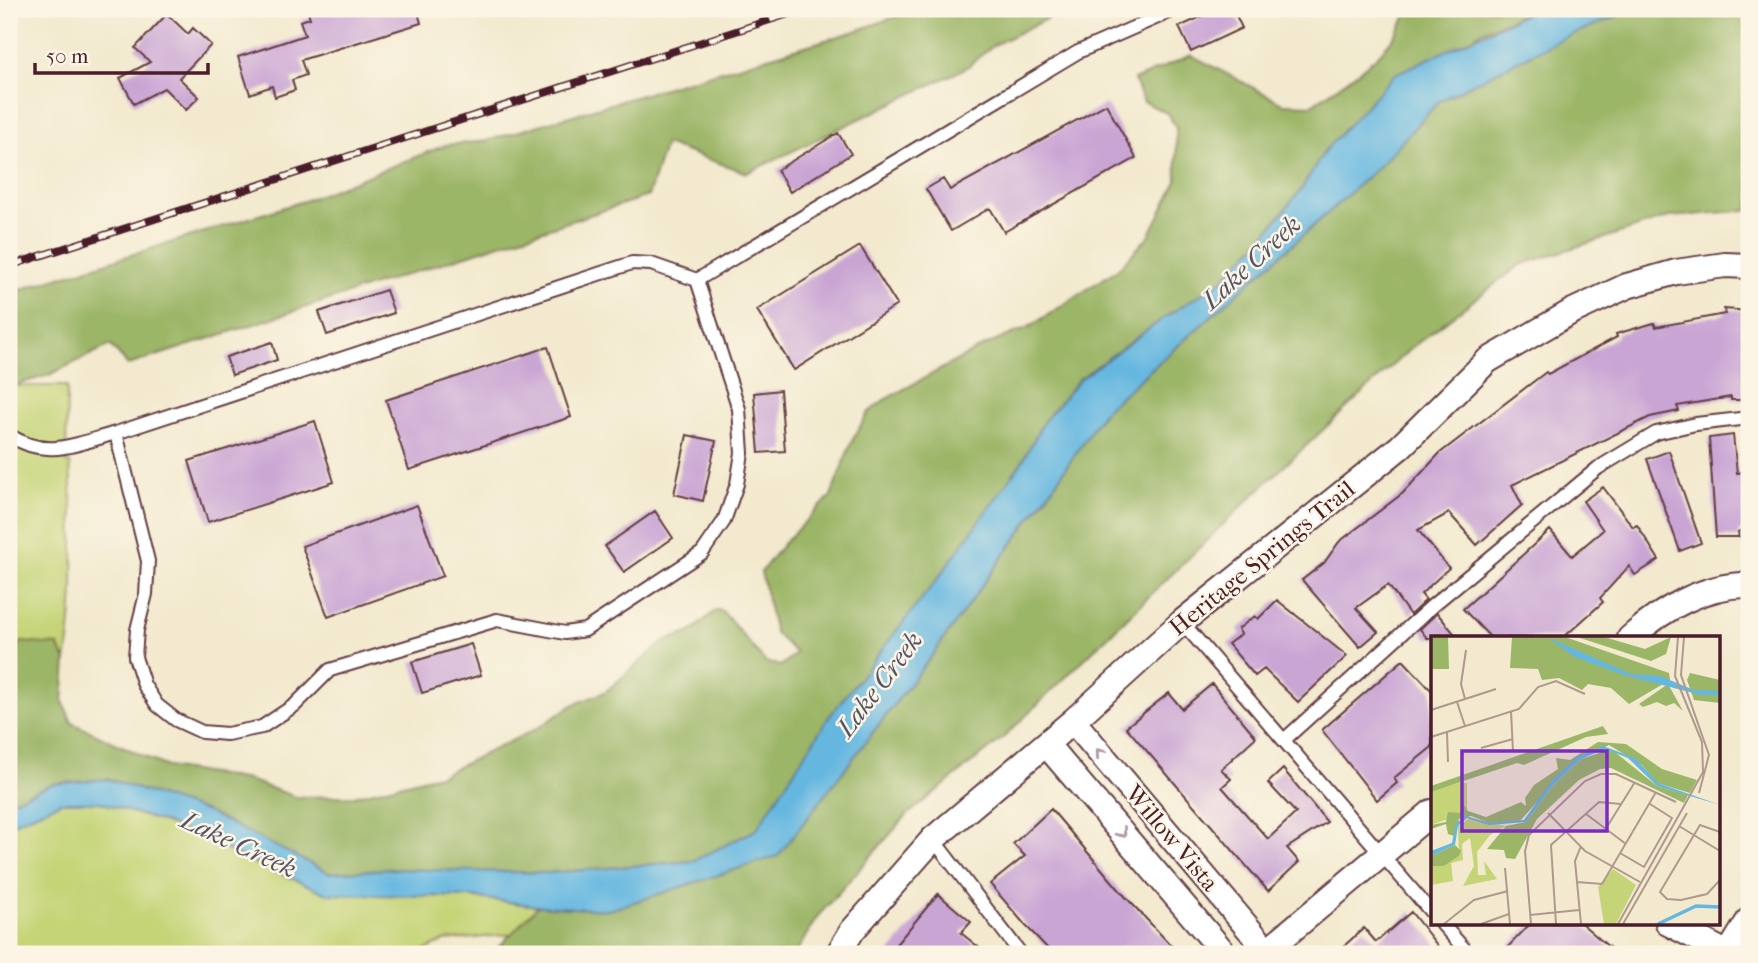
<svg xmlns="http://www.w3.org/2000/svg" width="1758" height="963" viewBox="0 0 1758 963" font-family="'IM FELL French Canon',serif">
  <rect width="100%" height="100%" fill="#fcf5e5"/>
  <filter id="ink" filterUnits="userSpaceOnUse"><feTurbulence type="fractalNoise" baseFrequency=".0143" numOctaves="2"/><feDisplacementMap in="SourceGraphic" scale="14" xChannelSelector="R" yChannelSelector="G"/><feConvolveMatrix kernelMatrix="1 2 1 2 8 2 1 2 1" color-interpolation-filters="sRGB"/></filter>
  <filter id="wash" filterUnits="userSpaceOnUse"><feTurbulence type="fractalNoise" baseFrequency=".00686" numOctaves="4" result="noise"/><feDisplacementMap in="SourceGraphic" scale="28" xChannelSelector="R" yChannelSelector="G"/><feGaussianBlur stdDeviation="1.57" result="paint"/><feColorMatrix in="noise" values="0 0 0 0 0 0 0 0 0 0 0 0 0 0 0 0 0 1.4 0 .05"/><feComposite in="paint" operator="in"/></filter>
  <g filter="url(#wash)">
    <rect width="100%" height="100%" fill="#f2e9ce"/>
    <path fill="#c5d477" stroke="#887a51" stroke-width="2" d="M9 386H67L66 463H70C73 528 77 597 66 661L62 654 9 761Z
      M61 802H100L166 823 274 872 538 906 514 934 444 941 418 954H9V825Z"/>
    <path fill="#9cb668" stroke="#736a4a" stroke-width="2" d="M917 9H1066L992 46 966 68 747 173 665 144 648 196 128 365 110 345 49 375 9 387V293L304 201 446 145 486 141 856 31Z
      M1408 9H1536L1482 31 1326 149 1301 190 1259 242 1221 281 1161 320 1079 379 1044 421 1022 462 939 577 829 717 757 830 693 861 548 873 391 869 329 873 207 812 108 779 52 784 9 802C9 766 3 669 21 642L58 645 66 661 63 702 72 723 167 767 248 780 296 797 354 796 443 774 534 730 573 705 605 692 665 641 691 632 716 610 722 611 765 662 781 666 796 653 775 633 761 572 783 544 831 496 851 443 868 413 884 400 980 348 1031 326 1118 269 1149 236 1177 181 1176 127 1167 113 1144 102 1134 80 1191 55 1284 104 1312 105C1347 79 1395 53 1408 9Z
      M1635 9H1749V210L1669 217 1520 265 1411 348 1267 482 1004 737 907 815 818 916 795 954H492L538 906 609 910 778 856 933 654 1053 487 1104 411 1329 212 1381 164 1439 101 1563 38Z"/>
    <path fill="#65b7e0" stroke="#586b86" stroke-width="2" d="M1536 9H1635L1563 38 1439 101 1381 164 1329 212 1104 411 1053 487 933 654 778 856 609 910 538 906 471 897 327 894 166 823 100 802H61L9 825V802L52 784 108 779 207 812 329 873 391 869 548 873 693 861 756 830 829 717 939 577 1022 462 1044 421 1080 379 1161 320 1221 281 1259 242 1301 190 1326 149 1395 74Z"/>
    <g id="blocks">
      <path fill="#c9a5d4" d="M307 9H417L421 23 301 60 306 75 292 80 295 90 275 97 272 86 250 94 238 57 305 35 300 21 310 18Z
        M1218 9H1233L1242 28 1191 52 1179 27Z
        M167 14 188 34 193 28 211 45 179 78 199 97 186 110 164 88 134 104 120 78 150 62 135 48Z
        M1106 104 1136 158 1004 232 990 208 951 231 926 189 943 179 950 190Z
        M838 133 851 154 790 192 777 170Z
        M860 246 897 305 794 370 757 310Z
        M386 290 394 313 327 335 319 312Z
        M1724 309 1749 311V400H1731V397L1677 406 1679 411 1650 417 1512 485 1522 505 1477 545 1449 513 1418 530 1449 568 1421 594 1426 600 1410 615 1388 585 1356 608 1378 632 1360 647 1302 580 1324 563 1339 542 1403 493 1440 453 1546 372 1548 374 1617 337 1616 334 1654 323 1656 327 1725 314Z
        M272 342 277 360 232 375 226 357Z
        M548 347 571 417 409 470 386 400Z
        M780 390 785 451 759 453 754 393Z
        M315 421 334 482 208 522 189 461Z
        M687 435 716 441 703 501 674 494Z
        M1733 435 1737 473 1749 471V526L1738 532 1739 537H1716L1709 438Z
        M1669 451 1701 543 1680 551 1647 459Z
        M1603 487 1633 527 1637 525 1659 560 1635 575 1629 566 1600 598 1603 602 1563 638H1491L1463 609 1550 530 1572 556 1603 530 1583 501Z
        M417 505 443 576 328 617 302 546Z
        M655 511 673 538 624 572 605 546Z
        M1277 600 1347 656 1298 702 1264 669 1255 676 1228 644 1241 634 1238 629 1255 616 1258 619Z
        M1437 613 1458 638H1427L1420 629Z
        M471 644 481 675 422 693 412 662Z
        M1403 660 1432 691V747L1394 778 1397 783 1377 800 1322 730Z
        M1212 684 1256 737 1221 769 1231 779 1222 787 1268 839 1296 813 1268 783 1283 769 1327 822 1287 848 1299 862 1268 891 1126 727 1169 693 1182 709Z
        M1051 809 1122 893 1179 954H1053L1026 926 990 884 1025 856 1013 844Z
        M938 894 971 922 961 933 987 954H888Z
        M1411 912 1444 954H1335L1364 928 1376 942Z
        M1531 923H1581L1617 954H1501Z"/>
    </g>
  </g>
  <g filter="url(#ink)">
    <use href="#blocks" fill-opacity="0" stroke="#633d43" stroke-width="2"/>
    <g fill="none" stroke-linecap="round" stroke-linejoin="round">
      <defs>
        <path id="lane" d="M632 263 651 264 697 280 739 409 742 453 737 484 724 521 702 553 585 630 565 633 497 620 330 670 295 705 262 727 227 734 202 732 176 720 157 705 144 685 135 657 137 630 146 594 148 561 116 433Z
          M697 280 1078 52 1176 9
          M9 435C47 460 75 444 116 433
          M1182 622 1432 913
          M1284 740 1432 606 1598 468 1656 433 1696 424 1749 418
          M933 839 1021 954
          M1441 923 1469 954"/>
        <path id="street" d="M1630 638C1662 609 1706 584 1749 585
          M1073 721 1270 954
          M1046 744 1225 954
          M1668 923 1728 954 1749 920
          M838 954 852 931 933 839 1073 721 1182 622 1400 447 1487 361 1571 312 1627 286 1676 272 1725 265 1749 266
          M1263 954 1432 812"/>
      </defs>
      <use href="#lane" stroke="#633d43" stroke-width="16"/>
      <use href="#street" stroke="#633d43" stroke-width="28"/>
      <use href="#lane" stroke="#fff" stroke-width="12"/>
      <use href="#street" stroke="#fff" stroke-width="24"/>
      <defs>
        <path id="rail" d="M9 266 804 9"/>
      </defs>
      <use href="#rail" stroke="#4a1f2b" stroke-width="8"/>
      <use href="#rail" stroke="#fcf5e5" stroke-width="5" stroke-dasharray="16" stroke-linecap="butt"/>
    </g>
    <defs><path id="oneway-chevron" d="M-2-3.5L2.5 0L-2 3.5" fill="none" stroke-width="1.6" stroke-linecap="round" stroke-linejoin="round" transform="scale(1.75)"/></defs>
    <g stroke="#ae9aa0">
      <use href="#oneway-chevron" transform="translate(1100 753) rotate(-130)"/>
      <use href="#oneway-chevron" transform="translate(1122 833) rotate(50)"/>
    </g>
  </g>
  <g text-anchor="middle" stroke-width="5" stroke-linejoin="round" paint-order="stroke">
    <g font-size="24" fill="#4a1f2b" stroke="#fcf5e5">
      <text transform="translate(1262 558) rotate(-39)" y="8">Heritage Springs Trail</text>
      <text transform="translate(1172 838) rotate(50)" y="8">Willow Vista</text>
    </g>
    <g font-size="26" font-style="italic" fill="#53546a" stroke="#fcf5e5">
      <text transform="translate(1251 262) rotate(-43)" y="9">Lake Creek</text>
      <text transform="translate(879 684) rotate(-53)" y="9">Lake Creek</text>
      <text transform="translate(239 844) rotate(25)" y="9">Lake Creek</text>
    </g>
  </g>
  <g transform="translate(1431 636)">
    <rect width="289" height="289" fill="#f2e9ce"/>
    <path d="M28 147H36V176L0 189V155ZM39 182 75 190 59 199 46 216 47 239H55L53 225 66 243 32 250 43 230 39 202 31 208 32 224 20 227 22 245 0 249V230H13L28 220 27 190ZM182 233 205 249 185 288H173L167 251Z" fill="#c5d477"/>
    <path d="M0 1H17L18 33H0ZM81 1H134L238 37 239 44 198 68 180 52 157 48 151 54 128 42 111 44 107 33 79 32ZM146 1H173L214 13 240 1 235 18 220 25ZM259 37 289 44V67L263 64 256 44ZM237 48 252 75 243 67 235 70 226 66 212 71 208 68ZM172 90 177 98 155 101 93 129 86 127 0 156V150ZM167 106 195 108 231 133 266 144 259 157 226 147 211 129 178 109 141 127 88 186 58 187 40 180 28 183 23 200 17 198 15 188 0 193V189L15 186 17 176 29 177 32 168 37 175 55 181 90 166 95 170 94 162 103 149 127 133 125 122 139 124ZM180 113 226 150 257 159 253 167 180 132 169 133 148 144 106 183 84 223 75 222 73 214 56 213 75 190 95 186 122 149 150 123ZM24 209 30 215 28 220 13 230H0V220Z" fill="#9cb668"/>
    <path d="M116 1 200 38 229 40 263 54 289 55V59H270L193 39 144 21ZM172 110 204 122 227 147 289 169 226 150 197 122 174 113 150 123 122 149 95 186 58 189 36 182 27 190 24 209 0 220V215L21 207 25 187 35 180 58 187 93 184 120 146 146 121Z" fill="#65b7e0"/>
    <path fill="none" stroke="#65b7e0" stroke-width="3.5" d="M227 288 265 270 289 271"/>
    <path fill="none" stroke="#af988d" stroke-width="2" d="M253 1 250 39 278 119 268 157M34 63 30 48 35 14M26 66 34 90M0 74 65 53M80 75 82 115M16 96 17 126M0 101 88 73 107 51 125 45 154 58M50 112 82 103M117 177 154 215 209 246M155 178 195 208M248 190 289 215M174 194 204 146M289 196 269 189 229 256 236 263 250 264 276 258 289 244M189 217 213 231 241 182 219 168M74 232 79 288M146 246 171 248 225 156M99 279 148 274M13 288 43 264 77 255M50 288 78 278M100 288 94 215 98 199 154 145 170 138H185L245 166M125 288 120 209 168 166 190 168M150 288 144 225 150 210M187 288 272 136 271 106 244 40 247 1M192 288 256 177"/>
    <path fill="#7b2cbf" fill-opacity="0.15" stroke="#7b2cbf" stroke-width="3.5" d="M31 115H176V195H31Z"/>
    <rect width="289" height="289" fill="none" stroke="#4a1f2b" stroke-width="3.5"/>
  </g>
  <rect width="1758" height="963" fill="none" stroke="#fcf5e5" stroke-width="35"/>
  <path d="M35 63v10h173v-10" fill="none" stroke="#4a1f2b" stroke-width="3.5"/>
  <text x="46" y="63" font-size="21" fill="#4a1f2b" stroke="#fcf5e5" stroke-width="5" paint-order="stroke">50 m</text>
</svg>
